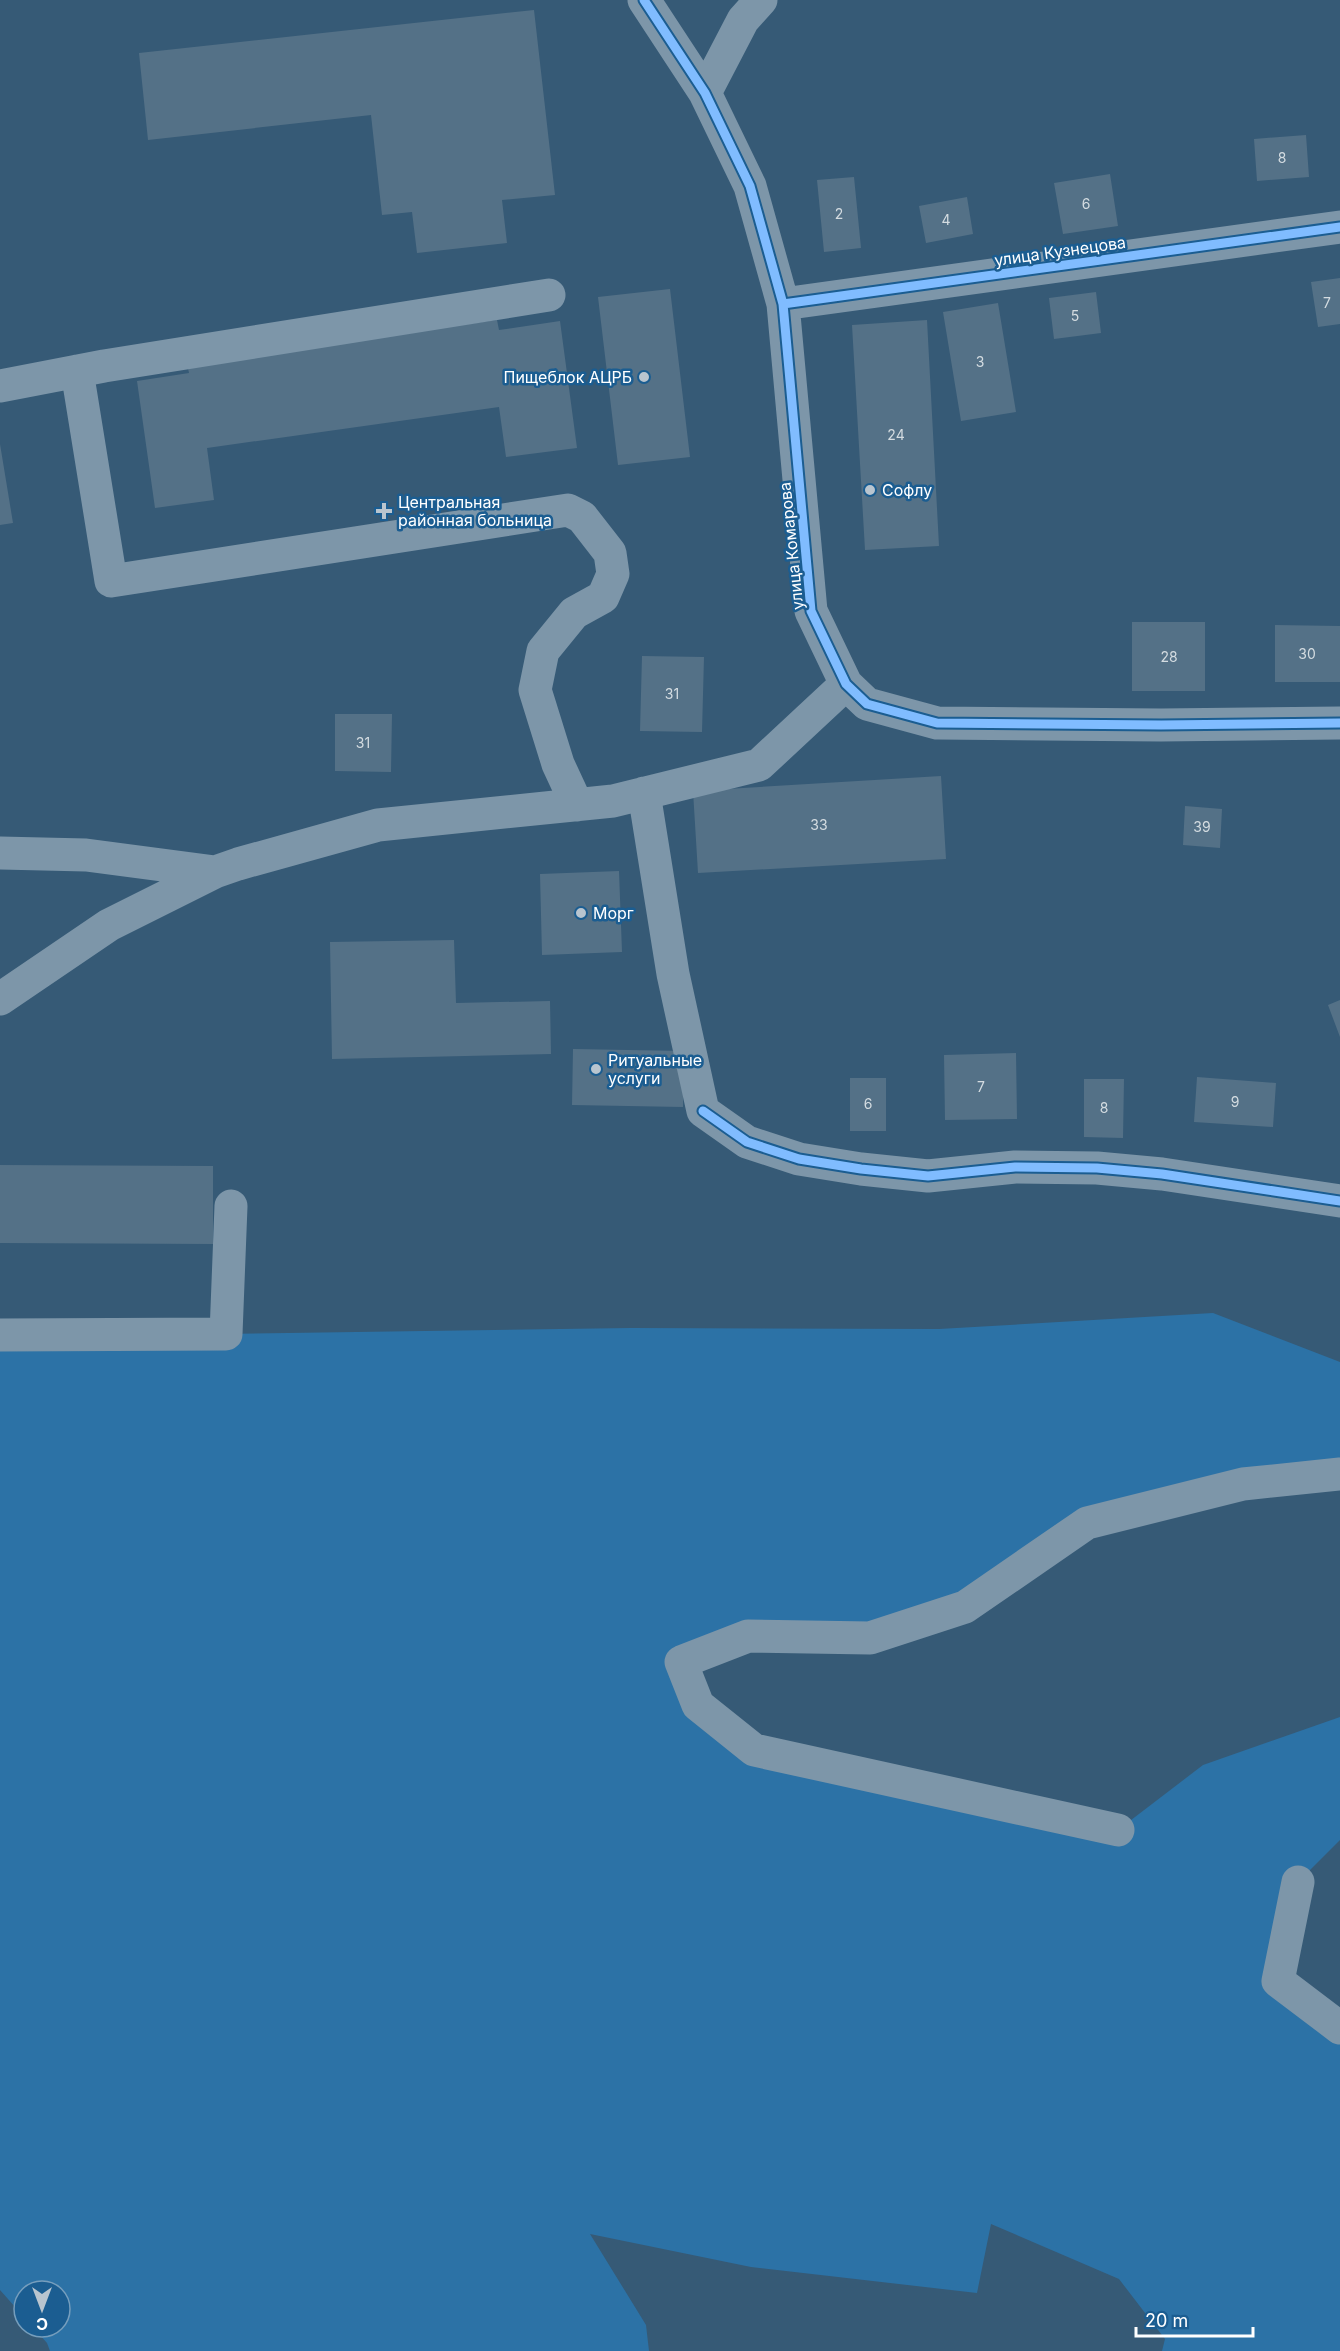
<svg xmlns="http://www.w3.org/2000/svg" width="1340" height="2351" viewBox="0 0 1340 2351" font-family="Inter,sans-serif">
  <rect width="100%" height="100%" fill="#365a76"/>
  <path fill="#2c72a6" d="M1213 1313 1340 1362V1474L1087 1523 965 1607 870 1638 748 1636 681 1662 754 1750 1118 1830 1203 1765 1340 1717V1840L1298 1882 1278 1981 1340 2028V2351H1162L1165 2339 1119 2279 991 2224 977 2293 751 2267 590 2234 646 2325 649 2351H50L47 2343 33 2327H60V2291H24V2317L0 2290V1334H218L631 1328 939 1329Z"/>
  <path fill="#547187" d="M534 10 555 195 502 200 507 243 417 253 412 212 382 215 371 115 148 140 139 53Z
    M1306 135 1309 177 1257 181 1254 139Z
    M1110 174 1118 226 1063 234 1054 183Z
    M854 177 861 248 824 252 817 180Z
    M967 197 973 234 926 243 919 206Z
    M1340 278V324L1318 327 1311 282Z
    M670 289 690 457 618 465 598 297Z
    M1096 292 1101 333 1054 339 1049 298Z
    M998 303 1016 412 961 421 943 312Z
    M497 320 499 330 560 321 577 448 506 457 499 407 207 448 214 500 155 508 137 381 189 373 187 363Z
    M927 320 939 546 865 550 852 325Z
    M0 444 13 523 0 525Z
    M1132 622H1205V691H1132Z
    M1275 625 1340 626V682H1275Z
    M642 656 704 657 702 732 640 731Z
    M335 714H392L391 772 335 771Z
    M941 776 946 859 698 873 693 791Z
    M1185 806 1222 809 1220 848 1183 845Z
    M619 871 622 952 542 955 540 874Z
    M454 940 456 1003 550 1001 551 1054 332 1059 330 942Z
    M1340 1000V1037L1328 1005Z
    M573 1049 684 1051 683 1107 572 1105Z
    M1016 1053 1017 1119 945 1120 944 1055Z
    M1197 1077 1276 1083 1273 1127 1194 1122Z
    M850 1078H886V1131H850Z
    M1084 1079H1124L1123 1138 1084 1137Z
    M0 1165 213 1166V1244L0 1243Z"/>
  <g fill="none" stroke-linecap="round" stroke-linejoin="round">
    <path stroke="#7d96a9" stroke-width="33" d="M644 0 705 93 750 186 783 304 811 611 846 684 867 704 937 723 1161 725 1340 723
      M705 93 743 20 761 0
      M783 304 1340 227
      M77 371 111 581 568 510 582 517 610 553 613 574 603 597 574 613 543 651 535 690 558 764 577 805
      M0 386 104 366 549 295
      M644 793 673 974 703 1111 747 1142 799 1159 861 1169 928 1176 1015 1167 1097 1168 1162 1174 1340 1201
      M0 853 86 855 215 872
      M0 999 109 925 215 872 238 864 378 825 613 801 759 765 846 684
      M0 1335 226 1334 231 1206
      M1118 1830 754 1750 698 1705 681 1662 748 1636 870 1638 965 1607 1087 1523 1243 1484 1340 1474
      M1298 1882 1278 1981 1340 2028"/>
    <defs>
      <path id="cycleway" d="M644 0 705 93 750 186 783 304 811 611 846 684 867 704 937 723 1161 725 1340 723
        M783 304 1340 227
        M703 1111 747 1142 799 1159 861 1169 928 1176 1015 1167 1097 1168 1162 1174 1340 1201"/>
    </defs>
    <use href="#cycleway" stroke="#1b5d91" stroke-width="13"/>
    <use href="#cycleway" stroke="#80bcff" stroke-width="9"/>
  </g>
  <g fill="#b9c5cf" stroke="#1b5d91" stroke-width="2">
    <circle cx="644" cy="377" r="6"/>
    <circle cx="870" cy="490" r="6"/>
    <path d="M381 502h6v6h6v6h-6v6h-6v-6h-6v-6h6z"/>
    <circle cx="581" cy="913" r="6"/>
    <circle cx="596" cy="1069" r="6"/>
  </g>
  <g text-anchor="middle" stroke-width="5" stroke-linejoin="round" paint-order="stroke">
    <g font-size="14" fill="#d4dce1">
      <text x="1282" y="163">8</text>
      <text x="1086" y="209">6</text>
      <text x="839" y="219">2</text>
      <text x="946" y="225">4</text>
      <text x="1327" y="308">7</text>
      <text x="1075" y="321">5</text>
      <text x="980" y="367">3</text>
      <text x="896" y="440">24</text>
      <text x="1307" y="659">30</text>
      <text x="1169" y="662">28</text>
      <text x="672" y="699">31</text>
      <text x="363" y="748">31</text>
      <text x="819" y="830">33</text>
      <text x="1202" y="832">39</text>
      <text x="981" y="1092">7</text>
      <text x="1235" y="1107">9</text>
      <text x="868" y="1109">6</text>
      <text x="1104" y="1113">8</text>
    </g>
    <g font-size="16" fill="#fff" stroke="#1b5d91">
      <text transform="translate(1060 251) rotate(-8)" y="6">улица Кузнецова</text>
      <text transform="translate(791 546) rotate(-96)" y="6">улица Комарова</text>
    </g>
    <g font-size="16" fill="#fff" stroke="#1b5d91" text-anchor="start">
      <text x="632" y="383" text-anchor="end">Пищеблок АЦРБ</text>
      <text x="882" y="496">Софлу</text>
      <text x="398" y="508">Центральная<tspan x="398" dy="18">районная больница</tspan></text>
      <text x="593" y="919">Морг</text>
      <text x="608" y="1066">Ритуальные<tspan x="608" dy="18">услуги</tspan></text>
    </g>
  </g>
  <g transform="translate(42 2309) rotate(180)"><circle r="28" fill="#1b5d91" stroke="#769ebd" stroke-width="1.5"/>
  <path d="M0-4.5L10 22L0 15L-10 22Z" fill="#b9c5cf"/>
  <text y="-9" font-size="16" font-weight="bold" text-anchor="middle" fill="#ffffff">С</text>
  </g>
  <path d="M1136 2327v9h117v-9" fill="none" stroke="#ffffff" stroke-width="3"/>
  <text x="1145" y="2327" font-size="18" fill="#ffffff" stroke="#1b5d91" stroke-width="4.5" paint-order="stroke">20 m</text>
</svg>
